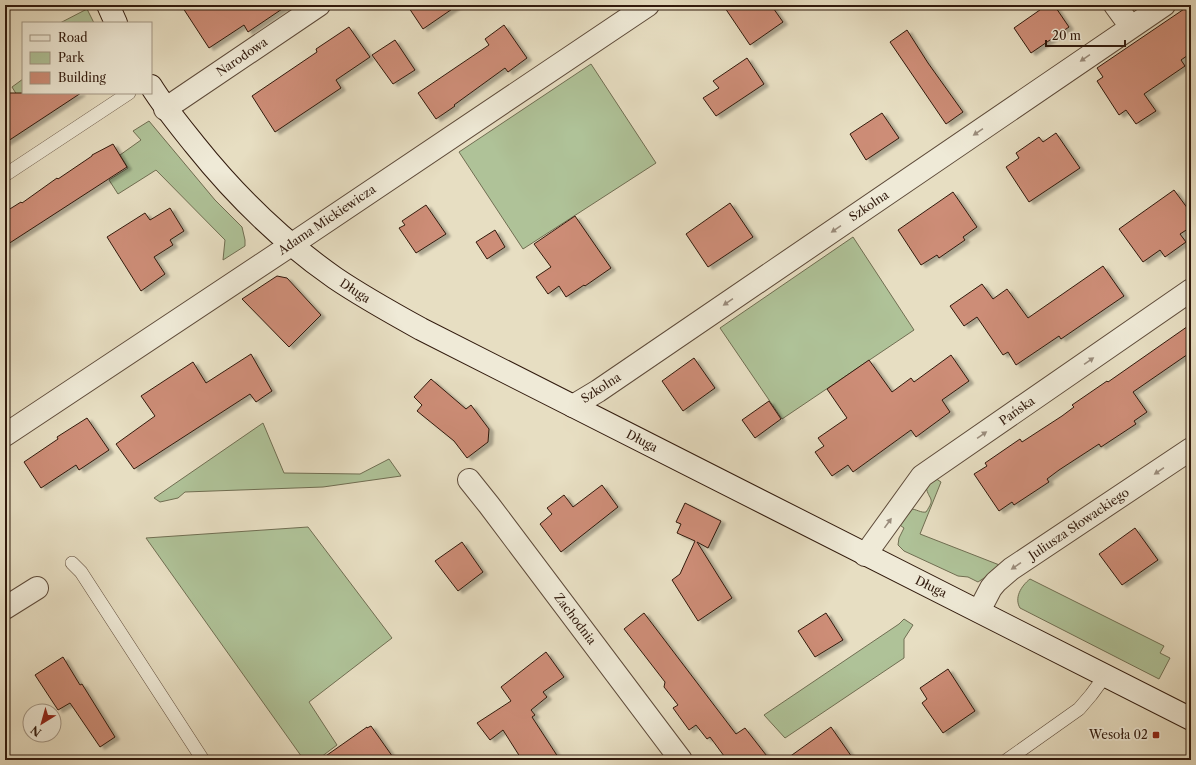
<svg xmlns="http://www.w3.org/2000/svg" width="1196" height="765" viewBox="0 0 1196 765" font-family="'Libre Caslon Text',serif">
  <defs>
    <filter id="shadow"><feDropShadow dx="4.5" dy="2.5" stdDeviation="1" flood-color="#0004"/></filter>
  </defs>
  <rect width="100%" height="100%" fill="#e7dec2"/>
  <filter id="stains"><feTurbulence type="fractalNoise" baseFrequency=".005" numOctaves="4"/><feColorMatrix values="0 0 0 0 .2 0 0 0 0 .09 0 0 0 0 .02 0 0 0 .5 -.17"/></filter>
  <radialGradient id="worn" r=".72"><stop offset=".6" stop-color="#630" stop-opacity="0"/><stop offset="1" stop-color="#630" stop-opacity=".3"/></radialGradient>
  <path fill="#afc298" stroke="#706e52" d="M87 9 94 23H60Z
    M591 64 656 163 523 249 459 152Z
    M23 79V93L20 100 12 87Z
    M149 121 215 200 242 227 245 240V246L223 260 225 240 156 170 118 194 109 180 128 168 120 155 141 140 133 131Z
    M853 237 914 330 782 419 720 328Z
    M263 423 284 473 360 474 389 459 401 476 323 487 185 492 178 498 160 502 154 498Z
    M935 478 941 482 920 534 1002 566 978 582 968 577 958 576 904 551 898 545 899 538 904 528 897 523 911 509C916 509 921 513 926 512 936 497 929 501 926 487Z
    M308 527 392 638 309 702 337 745 317 760H304L146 538Z
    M1030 579 1164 646 1160 653 1170 658 1159 679 1020 608C1014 598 1021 586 1030 579Z
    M904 619 913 625 904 639V658L785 738 764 715 899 624Z"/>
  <path fill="#cd8d77" stroke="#311a0d" filter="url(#shadow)" d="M181 5H288L248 32 244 25 209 48Z
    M407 5H458L423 29Z
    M723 5H771L783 22 750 45Z
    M1047 5H1054L1069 27 1031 53 1014 28Z
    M1190 5H1191V53L1181 60 1185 66 1144 94 1156 111 1136 124 1126 110 1119 115 1097 81 1103 77 1097 68Z
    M504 25 527 58 508 72 505 68 454 105 455 106 436 119 418 93 489 45 485 39Z
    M349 27 370 57 336 80 341 88 275 132 252 96 317 52 316 49Z
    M907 30 928 63 963 112 946 124 890 42Z
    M395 40 415 70 393 84 372 55Z
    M747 58 764 84 716 116 703 98 719 88 713 81Z
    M5 93H81L5 143Z
    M882 113 899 138 866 160 850 134Z
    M1056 133 1080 168 1029 202 1006 167 1019 158 1016 153 1039 137 1043 142Z
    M113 144 127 167 5 246V212L21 202 22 203 57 178 58 179 92 156V155Z
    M1174 190 1191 213V227L1180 234 1186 242 1165 257 1160 250 1143 262 1119 229Z
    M953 192 977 227 963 237 965 240 939 258 937 255 921 265 898 230Z
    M730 203 753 237 708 267 686 234Z
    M426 205 446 234 416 253 399 228 405 225 402 221Z
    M170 208 184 231 170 240 173 245 154 257 165 274 141 291 107 237 145 213 150 220Z
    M575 216 611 268 585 286 584 285 566 297 559 286 548 294 536 277 551 267 534 244Z
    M495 230 505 247 487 259 476 242Z
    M1103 266 1124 296 1061 339 1059 336 1016 365 1008 352 1003 355 977 317 964 326 950 306 982 284 993 299 1007 289 1028 318Z
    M277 276 287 278 321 315 289 347 242 299Z
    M1191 324V352L1133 392 1147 412 1134 421 1136 424 1101 447 1099 444 1059 470 1047 479 1049 482 1014 505 1012 502 999 511 974 474 987 466 985 463 1020 439 1022 442 1062 416 1074 407 1072 405 1107 381 1108 382Z
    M251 354 272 391 256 402 250 394 134 469 116 444 155 416 141 396 193 362 206 383Z
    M951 355 969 381 942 400 950 412 916 437 911 430 853 472 848 465 832 476 815 452 824 446 818 438 847 418 827 389 869 360 892 392 911 378 914 382Z
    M694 358 715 388 683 411 662 381Z
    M431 379 466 409 471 405 489 429 488 442 467 458 454 441 417 411 422 405 414 397Z
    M769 401 781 419 755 438 742 420Z
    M87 418 109 450 79 470 76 465 41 488 24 462 58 439 57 437Z
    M602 485 618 507 561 552 540 524 552 514 547 508 564 495 573 507Z
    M685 503 721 521 708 548 697 542 732 598 698 621 672 580 680 574 695 541 677 533 681 524 676 522Z
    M1135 528 1158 560 1122 585 1099 554Z
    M462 542 483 572 458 591 435 561Z
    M644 613 736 734 745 728 770 760H727L710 737 707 739 696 725 689 730 673 708 678 705 664 687 665 682 624 629Z
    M826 613 843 640 815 657 798 631Z
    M546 652 564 677 543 692 547 697 531 710 535 715 532 717 560 760H522L503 730 490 740 477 723 511 701 501 687Z
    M63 657 80 685 82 684 115 737 100 747 70 703 58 710 35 675Z
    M948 669 975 711 943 733 922 703 927 699 920 688Z
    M371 726 395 760H320L367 727V728Z
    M831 727 854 760H785Z"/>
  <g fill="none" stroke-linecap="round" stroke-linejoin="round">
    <defs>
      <path id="lane" d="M5 175 129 93
        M72 563 81 572 203 760
        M1007 760 1079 709 1091 695 1105 676"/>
      <path id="street" d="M1115 5 1131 27
        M165 109 319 5
        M573 406 598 391 1164 5
        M5 435 291 245 648 5
        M469 480 489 505 681 760
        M865 555 922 476 1191 290
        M5 608 37 588
        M979 611 991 588 996 582 1011 569 1191 449"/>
      <path id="secondary" d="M108 5 116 23
        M151 86C164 107 179 125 195 145 235 195 282 241 335 278 363 297 392 313 421 329L1191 719"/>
    </defs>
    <use href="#lane" stroke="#5e4b3a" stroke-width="14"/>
    <use href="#street" stroke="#5e4b3a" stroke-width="24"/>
    <use href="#secondary" stroke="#311a0d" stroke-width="24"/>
    <use href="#lane" stroke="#efead7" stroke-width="13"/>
    <use href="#street" stroke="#efead7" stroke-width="22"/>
    <use href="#secondary" stroke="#efead7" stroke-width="22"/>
  </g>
  <defs><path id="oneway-solid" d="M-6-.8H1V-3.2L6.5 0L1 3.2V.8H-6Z"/></defs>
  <g fill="#9a8c7c">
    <use href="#oneway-solid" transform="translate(1085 58) rotate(146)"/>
    <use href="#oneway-solid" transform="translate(978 132) rotate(146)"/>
    <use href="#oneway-solid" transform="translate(836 229) rotate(146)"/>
    <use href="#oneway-solid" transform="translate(728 302) rotate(146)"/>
    <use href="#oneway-solid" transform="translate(1089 361) rotate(-35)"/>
    <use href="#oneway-solid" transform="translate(982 435) rotate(-35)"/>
    <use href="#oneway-solid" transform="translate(1159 471) rotate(146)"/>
    <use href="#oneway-solid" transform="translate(888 523) rotate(-54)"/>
    <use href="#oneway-solid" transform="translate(1016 566) rotate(146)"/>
  </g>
  <rect fill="#8f2418" stroke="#efead7" stroke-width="1.5" x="1152" y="731" width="8" height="8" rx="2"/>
  <g text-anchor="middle" stroke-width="3.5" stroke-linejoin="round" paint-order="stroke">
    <g font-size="12" fill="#311a0d" stroke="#efead7">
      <text transform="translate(242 57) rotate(-34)" y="4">Narodowa</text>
      <text transform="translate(869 206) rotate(-34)" y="4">Szkolna</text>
      <text transform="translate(327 220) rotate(-34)" y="4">Adama Mickiewicza</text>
      <text transform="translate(355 291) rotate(33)" y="4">Długa</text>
      <text transform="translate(601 388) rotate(-33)" y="4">Szkolna</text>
      <text transform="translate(1017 411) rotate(-35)" y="4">Pańska</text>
      <text transform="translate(642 441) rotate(27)" y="4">Długa</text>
      <text transform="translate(1079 524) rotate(-34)" y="4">Juliusza Słowackiego</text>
      <text transform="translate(931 587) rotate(26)" y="4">Długa</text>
      <text transform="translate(575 619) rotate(53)" y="4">Zachodnia</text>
    </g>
    <g font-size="12" fill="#311a0d" stroke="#efead7" text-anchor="end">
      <text x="1148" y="739">Wesoła 02</text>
    </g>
  </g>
  <rect width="1196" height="765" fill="none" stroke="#e7dec2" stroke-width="20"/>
  <rect x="6" y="6" width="1184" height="753" fill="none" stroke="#311a0d" stroke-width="2"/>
  <rect x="10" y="10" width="1176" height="745" fill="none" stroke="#311a0d"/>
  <rect x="22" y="22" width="130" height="72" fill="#efead7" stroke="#a39786"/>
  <rect x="30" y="35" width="20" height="6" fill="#efead7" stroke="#a39786"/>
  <text x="58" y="42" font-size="12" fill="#311a0d">Road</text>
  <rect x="30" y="52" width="20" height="12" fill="#afc298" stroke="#a39786"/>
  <text x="58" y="62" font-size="12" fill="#311a0d">Park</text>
  <rect x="30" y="72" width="20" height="12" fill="#cd8d77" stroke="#a39786"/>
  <text x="58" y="82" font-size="12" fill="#311a0d">Building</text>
  <g transform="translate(42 723) rotate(217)"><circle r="19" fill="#efead7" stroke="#a39786"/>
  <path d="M0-3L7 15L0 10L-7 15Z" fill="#8f2418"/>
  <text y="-6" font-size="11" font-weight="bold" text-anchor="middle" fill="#311a0d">N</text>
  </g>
  <path d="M1046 40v6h79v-6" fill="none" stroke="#311a0d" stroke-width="2"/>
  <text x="1052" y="40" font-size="12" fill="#311a0d" stroke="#efead7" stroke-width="3" paint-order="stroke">20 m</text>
  <rect width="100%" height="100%" filter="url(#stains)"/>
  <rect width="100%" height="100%" fill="url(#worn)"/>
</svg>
